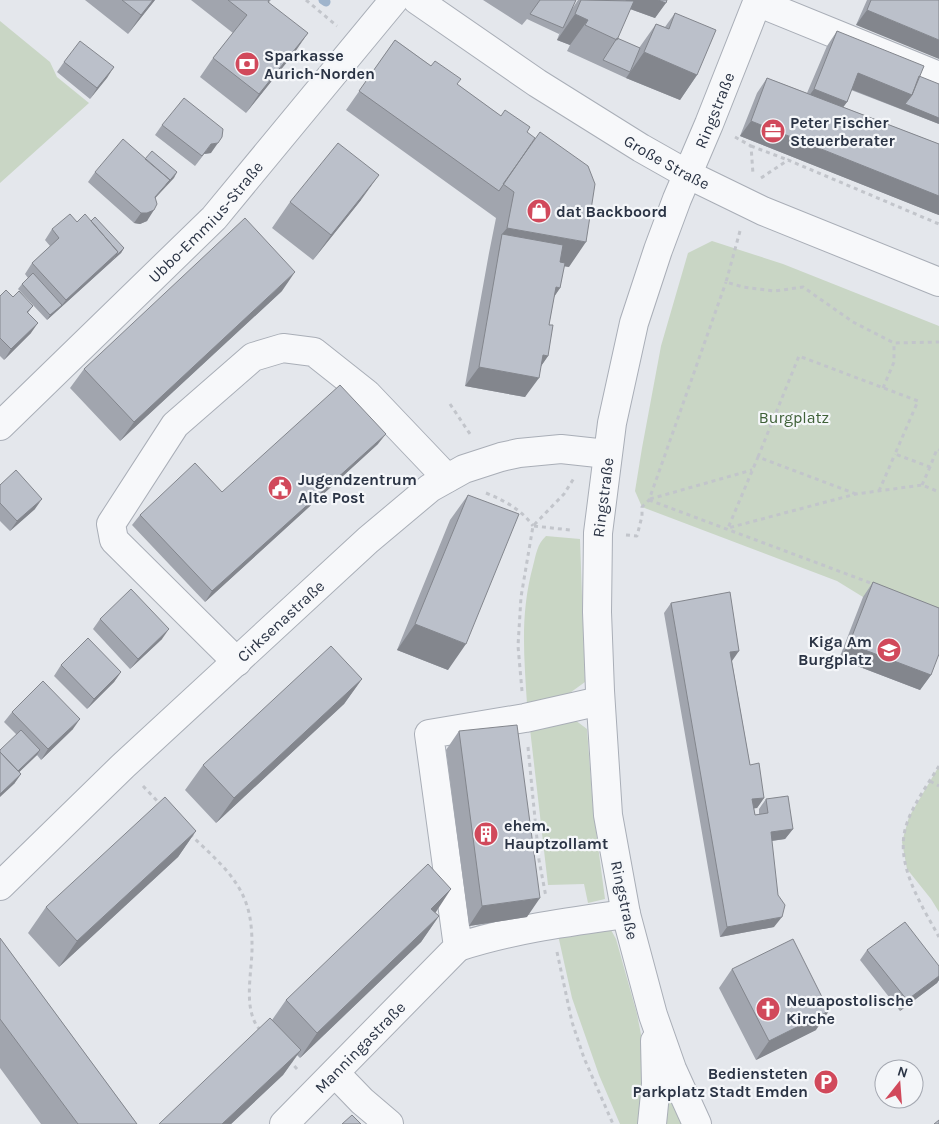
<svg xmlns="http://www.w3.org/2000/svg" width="939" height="1124" viewBox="0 0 939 1124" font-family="Karla,sans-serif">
  <rect width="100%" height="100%" fill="#e4e7ec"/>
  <path fill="#c9d6c5" d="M0 21 50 62 57 77 89 103 0 183Z
    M712 241 783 264 939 326V627L863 597 837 581 642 507 635 491 642 448 661 346 688 253Z
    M546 536 580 539 585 682 567 695 527 704C524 655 520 614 533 566 536 555 537 544 546 536Z
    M567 714 587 729 593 808 605 899 588 903 584 884 548 885 530 729Z
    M939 766V912L931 899 907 869 902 842 909 817Z
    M599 927 611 930 616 939 637 1014 644 1050 642 1124H620L599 1075 572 998 558 935Z
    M663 1081 687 1124H659Z"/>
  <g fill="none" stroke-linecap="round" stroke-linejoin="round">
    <path stroke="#9fb4cc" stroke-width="9" d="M323 0 326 2"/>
    <defs>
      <g id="minor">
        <path id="s1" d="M417 0 537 83 641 148 687 174 763 211 939 282"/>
        <path d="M757 2 939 76"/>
        <path id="s2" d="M0 426 214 218 394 0"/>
        <path d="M237 662 114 540 111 524 175 425 253 357 283 348 314 352 367 394 447 478"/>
        <path id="s3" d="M0 886 123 766 368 540 430 488 464 469 501 457 519 453 561 449 607 454"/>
        <path d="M458 947C513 929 569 922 626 914"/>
        <path d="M335 1073 362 1101 389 1124"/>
        <path id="s4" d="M284 1124 458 947 429 734 525 718 600 701"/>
        <path d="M652 1124 656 1084 655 1041"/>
        <path id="s5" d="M697 1124 672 1069 653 1015 626 914 608 815 600 691 597 612 598 533 612 423 634 323 658 250 677 199 709 124 758 0"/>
      </g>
    </defs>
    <use href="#minor" stroke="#a9aeb7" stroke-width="30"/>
    <path stroke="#c2c5cb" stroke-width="3" stroke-dasharray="4 4" stroke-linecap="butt" d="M306 0 337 26
      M735 137 751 146 753 174
      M751 146 788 160
      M761 178 788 160 939 224
      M740 231 726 282 743 287 775 291 803 287 853 322 894 343 939 342
      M883 388 894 362V343
      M450 404 472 437
      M758 457 799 356 918 401 895 454 930 467 937 449 939 450
      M922 485 930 467
      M879 491 895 454
      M486 493C505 501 521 509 533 526
      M856 494 758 457 728 528 856 494 922 485 939 492
      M650 499 752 470
      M649 500 876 585
      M534 526 570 530
      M626 535 637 536 642 516V507L649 500 726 282
      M522 691 518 646 521 597 533 526 564 494 574 478
      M528 747 539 860 546 897
      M939 766C928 784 914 803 907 823 893 862 921 904 939 937
      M930 781 939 786
      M143 786 161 805
      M190 834C212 856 238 876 247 906 251 917 252 933 252 944 253 970 241 1010 261 1031
      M557 952 572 1022 584 1058 613 1124
      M289 1060 298 1070"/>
    <use href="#minor" stroke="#f7f8fa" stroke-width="28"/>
  </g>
  <path fill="#a1a5ae" d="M85 0H155L128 34Z
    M191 0H271L269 2 295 52 246 113 200 77 213 58 233 33Z
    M483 0H576L572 9 578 0H667L655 18 630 9 617 38 639 48 656 24 665 27 675 13 697 75 680 100 626 78 567 51 570 45 557 40 560 32 559 34 527 19 522 25Z
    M867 0H939L856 25Z
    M837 31 919 76 939 124 851 90 847 102 843 107 939 144V215L740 136 757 93 767 78 807 93 827 46Z
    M395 40 501 116 527 132 569 267 564 266 560 288 554 297 549 325 548 356 541 366 525 397 465 386 489 253 496 218 346 110Z
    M64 62 114 67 90 99 57 72Z
    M162 125 211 153 204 154 195 166 155 135Z
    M145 159 177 172 155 198 147 221 140 224 134 223 88 182 95 172Z
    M361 200 313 260 272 228 290 202Z
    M91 221 124 248 121 253 47 320 18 289 22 284 28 278 25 274 32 263 50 246 45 240 52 229 77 222Z
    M282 291 120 441 70 388 84 369Z
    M0 296 13 297 33 306 28 313 31 333 4 360 0 356Z
    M378 444 205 602 132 525 140 515 222 492Z
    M0 485 35 509 10 531 0 521Z
    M468 495 448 670 397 650 450 520Z
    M873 582 931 675 920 690 839 659 863 597Z
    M671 603 732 661V662L750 765 764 798 757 808H754L755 815 759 814V809L766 799 793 829 785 839 772 841 774 927 720 937 664 613Z
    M100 619 162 639 130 669 93 629Z
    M61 665 121 672 114 682 87 709 54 676Z
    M362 679 344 704 216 823 185 790 203 765Z
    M12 712 73 729 41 760 37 755 19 772 21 774 14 784 16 734 4 722Z
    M459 731 527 917 469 926 446 750Z
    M196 831 178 857 59 967 28 933 46 907Z
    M435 913 439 916 421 942 300 1058 297 1055 283 1075 231 1124H159L272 1020 286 1000Z
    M0 938 137 1124H41L0 1068Z
    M867 950 939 966V980L937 983 900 1011 860 960Z
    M732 969 816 1030 756 1060 719 988Z"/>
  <path fill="#83868d" d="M153 0H155L128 34 141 15Z
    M626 0H658L666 3 655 18 622 6Z
    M867 10 939 40V59L856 25Z
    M575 14 588 20 570 45 557 40Z
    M308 33 295 52 246 113 259 94Z
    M644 52 697 75 680 100 626 78Z
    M114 67 107 78 90 99 97 88Z
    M858 73 912 95 939 118V124L848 88Z
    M814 89 847 102 836 117 803 104Z
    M751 121 939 196V209L936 214 740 136Z
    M218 143 211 153 204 154 195 166 211 144Z
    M177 172 174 178 147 207 155 197Z
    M379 175 361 200 313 260 331 235Z
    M939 209V215L936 214Z
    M154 210 147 221 140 224 134 223 141 213Z
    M507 228 586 242 569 267 498 255 502 234Z
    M124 248 121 253 111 262 115 257Z
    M118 252 111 262 47 320 50 315 62 305 66 300Z
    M295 272 282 291 120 441 134 422Z
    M556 287 560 288 547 307Z
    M38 323 31 333 4 360 11 349Z
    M543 355 548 356 535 375Z
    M479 367 539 378 525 397 465 386Z
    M386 434 378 444 205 602 212 591Z
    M42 499 35 509 10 531 17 521Z
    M415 624 466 644 448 670 397 650Z
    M169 629 162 639 130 669 138 659Z
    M849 644 931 675 920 690 839 659Z
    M739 651 732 661 723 663 730 652Z
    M121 672 114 682 87 709 94 699Z
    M362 679 344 704 216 823 234 798Z
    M80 719 73 729 41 760 48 749Z
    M40 750 37 755 10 781 14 775Z
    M21 774 14 784 0 797V794Z
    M764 798 757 808 745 810 752 799Z
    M793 829 785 839 763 842 771 832Z
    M196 831 178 857 59 967 77 941Z
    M451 889 434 915 431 909Z
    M540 898 527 917 469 926 482 906Z
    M439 916 421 942 300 1058 317 1033Z
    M782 917 774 927 720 937 727 927Z
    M939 976V980L937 983 900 1011 907 1000Z
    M829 1011 816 1030 756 1060 769 1041Z
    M301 1050 283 1075 231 1124H222Z"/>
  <path fill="#bbc0ca" stroke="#83868d" d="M122 0H153L141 15Z
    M228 0H269L268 2 308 33 259 94 213 58 247 15Z
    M540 0H576L563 28 530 14Z
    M581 0 634 1 617 40 585 25 588 20 575 14Z
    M658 0H667L666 3Z
    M871 0H939V40L867 10Z
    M675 13 716 30 697 75 644 52 656 24 669 29Z
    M837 31 924 66 912 95 858 73 847 102 814 89Z
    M617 38 640 48 630 72 603 60Z
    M395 40 431 66 435 61 461 79 457 84 501 116 505 110 530 127 527 132 535 138 499 191 359 91Z
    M80 41 114 67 97 88 64 62Z
    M919 76 939 84V118L905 104 912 95Z
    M767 78 939 144V196L751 121Z
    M184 98 223 129 222 137 218 143 211 144 202 156 162 125Z
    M540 132 588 166 595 184 586 242 507 228 514 192 503 184Z
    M123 139 170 180 155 197 157 204 154 210 147 213H141L95 172Z
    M338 143 379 175 331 235 290 202Z
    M152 151 177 172 166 185 170 180 145 159Z
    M70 214 77 222 85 214 118 252 66 300 32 263 59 238 52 229Z
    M95 217 124 248 115 257 118 252 91 221Z
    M245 218 295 272 134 422 84 369Z
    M502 234 563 245 560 262 565 263 560 288 556 287 549 325H553L548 356 543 355 539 378 479 367Z
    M33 273 62 305 50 315 22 284Z
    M6 290 13 297 19 291 33 306 27 312 38 323 11 349 0 338V296Z
    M340 385 386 434 212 591 140 515 195 463 222 492Z
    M16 470 42 499 17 521 0 503V485Z
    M468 495 519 514 466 644 415 624Z
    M873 582 939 608V654L931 675 849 644Z
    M131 589 169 629 138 659 100 619Z
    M730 592 739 651 730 652 750 765 759 763 764 798 752 799 755 815 768 813 766 799 788 796 793 829 771 832 778 895 785 905 782 917 727 927 671 603Z
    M88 638 121 672 94 699 61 665Z
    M331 646 362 679 234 798 203 765Z
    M43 681 80 719 48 749 12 712Z
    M517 725 540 898 482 906 459 731Z
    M21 730 40 750 18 771 0 752V750Z
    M0 752 21 774 0 794Z
    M165 797 196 831 77 941 46 907Z
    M428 864 451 889 431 909 439 916 317 1033 286 1000Z
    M905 922 939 966V976L907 1000 867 950Z
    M0 938 137 1124H78L0 1019Z
    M793 939 829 1011 769 1041 732 969Z
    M270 1018 301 1050 222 1124H159Z
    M352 1115 361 1124H342Z
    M939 1120V1124H934Z"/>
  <defs>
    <symbol id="bank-disc" viewBox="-11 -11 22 22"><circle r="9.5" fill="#d1495b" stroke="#f4f6f9"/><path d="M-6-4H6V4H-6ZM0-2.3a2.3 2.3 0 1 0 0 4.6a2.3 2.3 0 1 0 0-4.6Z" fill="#fff"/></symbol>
    <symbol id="office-disc" viewBox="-11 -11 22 22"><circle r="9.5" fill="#d1495b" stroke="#f4f6f9"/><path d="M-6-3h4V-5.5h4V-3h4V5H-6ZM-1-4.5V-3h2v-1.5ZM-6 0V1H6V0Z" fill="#fff"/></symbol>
    <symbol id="shop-disc" viewBox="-11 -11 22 22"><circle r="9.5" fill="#d1495b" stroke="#f4f6f9"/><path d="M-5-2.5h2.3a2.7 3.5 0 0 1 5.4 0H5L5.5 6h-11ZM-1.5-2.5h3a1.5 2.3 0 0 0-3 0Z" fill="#fff"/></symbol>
    <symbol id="civic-disc" viewBox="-11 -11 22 22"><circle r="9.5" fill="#d1495b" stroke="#f4f6f9"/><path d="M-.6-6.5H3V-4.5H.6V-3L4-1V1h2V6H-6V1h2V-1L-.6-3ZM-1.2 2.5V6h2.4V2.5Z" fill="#fff"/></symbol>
    <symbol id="school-disc" viewBox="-11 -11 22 22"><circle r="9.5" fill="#d1495b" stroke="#f4f6f9"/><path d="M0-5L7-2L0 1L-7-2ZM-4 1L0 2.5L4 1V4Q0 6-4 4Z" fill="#fff"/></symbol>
    <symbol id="building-disc" viewBox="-11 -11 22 22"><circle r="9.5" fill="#d1495b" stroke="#f4f6f9"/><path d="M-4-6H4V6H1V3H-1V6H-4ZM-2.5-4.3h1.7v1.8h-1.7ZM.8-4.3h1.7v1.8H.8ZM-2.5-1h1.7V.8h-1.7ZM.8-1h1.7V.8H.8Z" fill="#fff"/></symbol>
    <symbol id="church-disc" viewBox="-11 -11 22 22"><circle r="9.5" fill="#d1495b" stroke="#f4f6f9"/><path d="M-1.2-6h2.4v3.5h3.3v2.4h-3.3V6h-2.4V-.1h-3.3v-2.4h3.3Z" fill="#fff"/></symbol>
    <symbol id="parking-disc" viewBox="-11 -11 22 22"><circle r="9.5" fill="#d1495b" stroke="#f4f6f9"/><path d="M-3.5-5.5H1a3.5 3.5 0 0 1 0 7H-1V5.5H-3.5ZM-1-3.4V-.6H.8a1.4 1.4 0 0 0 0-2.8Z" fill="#fff"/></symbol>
  </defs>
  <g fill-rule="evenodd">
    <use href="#bank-disc" x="233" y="50" width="28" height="28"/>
    <use href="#office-disc" x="759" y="117" width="28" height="28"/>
    <use href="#shop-disc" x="525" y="197" width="28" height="28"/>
    <use href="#civic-disc" x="266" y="474" width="28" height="28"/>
    <use href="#school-disc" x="875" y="636" width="28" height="28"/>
    <use href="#building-disc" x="472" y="820" width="28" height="28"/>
    <use href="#church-disc" x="754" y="995" width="28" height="28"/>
    <use href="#parking-disc" x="812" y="1068" width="28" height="28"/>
  </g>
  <g text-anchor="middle" stroke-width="4.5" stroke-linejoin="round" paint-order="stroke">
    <g font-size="16" font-weight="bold" fill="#2b3445" stroke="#f4f6f9" text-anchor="start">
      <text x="264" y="61">Sparkasse<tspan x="264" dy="18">Aurich-Norden</tspan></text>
      <text x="790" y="128">Peter Fischer<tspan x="790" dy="18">Steuerberater</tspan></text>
      <text x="556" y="217">dat Backboord</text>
      <text x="298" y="485">Jugendzentrum<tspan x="298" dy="18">Alte Post</tspan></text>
      <text x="872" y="647" text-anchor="end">Kiga Am<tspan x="872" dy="18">Burgplatz</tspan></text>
      <text x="504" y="831">ehem.<tspan x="504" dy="18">Hauptzollamt</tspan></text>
      <text x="786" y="1006">Neuapostolische<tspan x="786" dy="18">Kirche</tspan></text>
      <text x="808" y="1079" text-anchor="end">Bediensteten<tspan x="808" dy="18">Parkplatz Stadt Emden</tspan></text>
    </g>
    <g font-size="16" fill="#2b3445" stroke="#f4f6f9">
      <text dy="6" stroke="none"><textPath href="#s5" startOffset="1046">Ringstraße</textPath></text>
      <text dy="6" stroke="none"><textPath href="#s1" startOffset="298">Große Straße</textPath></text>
      <text dy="6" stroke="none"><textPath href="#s2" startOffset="290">Ubbo-Emmius-Straße</textPath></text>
      <text dy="6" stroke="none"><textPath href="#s5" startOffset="641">Ringstraße</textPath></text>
      <text dy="6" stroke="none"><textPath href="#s3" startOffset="386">Cirksenastraße</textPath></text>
      <text transform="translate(625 900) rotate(78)" y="6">Ringstraße</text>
      <text dy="6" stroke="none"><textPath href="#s4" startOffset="108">Manningastraße</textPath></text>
    </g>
    <g font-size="16" fill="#3f6138" stroke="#f4f6f9">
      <text x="794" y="423">Burgplatz</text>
    </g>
  </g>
  <g transform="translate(899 1084) rotate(17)"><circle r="24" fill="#f4f6f9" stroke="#a4a8b1"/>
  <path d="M0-4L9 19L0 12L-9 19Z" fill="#d1495b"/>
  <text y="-8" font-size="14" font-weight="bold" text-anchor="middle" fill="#2b3445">N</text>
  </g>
</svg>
